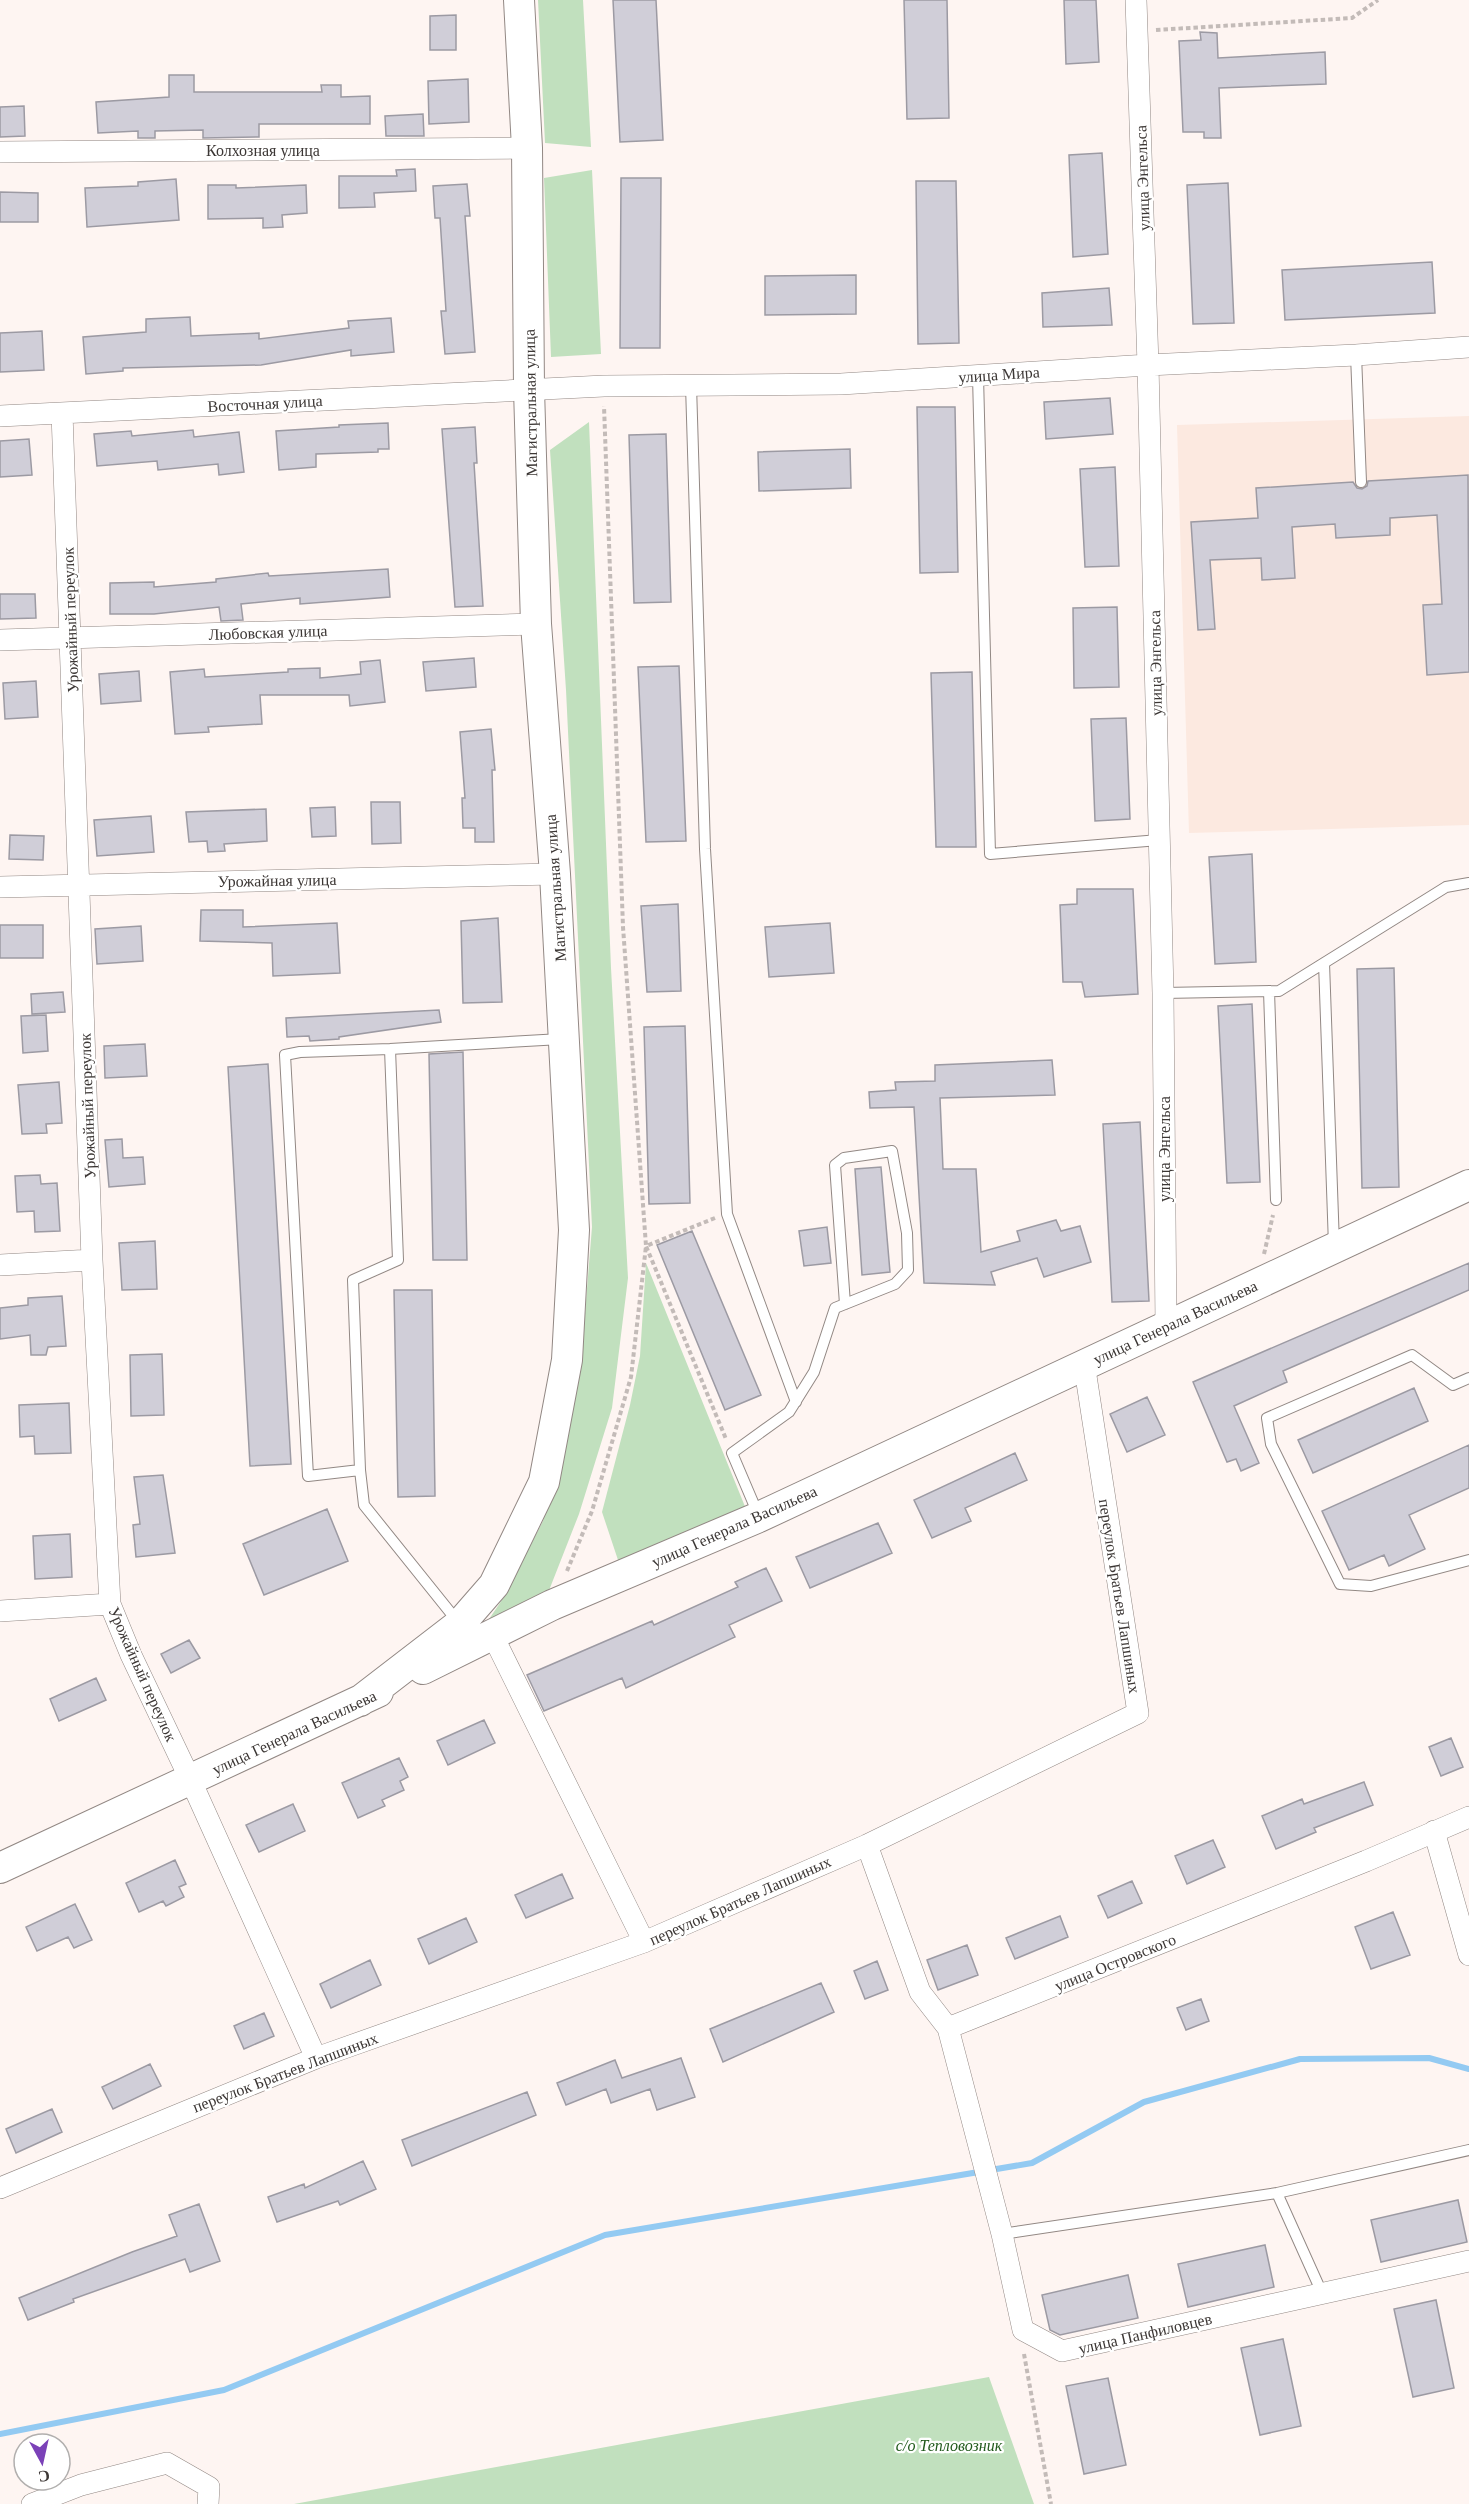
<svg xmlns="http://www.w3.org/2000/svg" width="1469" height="2504" viewBox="0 0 1469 2504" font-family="Georgia,serif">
  <rect width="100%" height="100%" fill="#fef5f2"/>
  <path fill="#fce9e0" d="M1469 416V825L1189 833 1177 425Z"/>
  <path fill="#c1e0be" d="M538 0H583L591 147 545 143Z
    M592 170 601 354 551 357 544 178Z
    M589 422 611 968 628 1278 612 1408 579 1514 548 1593 485 1625 504 1597 543 1521 580 1375 592 1227 566 690 550 450Z
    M646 1263 746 1509 620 1566 602 1512 630 1405 640 1356Z
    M989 2377 1034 2504H294Z"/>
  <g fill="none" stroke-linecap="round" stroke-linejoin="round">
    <path stroke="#93caf2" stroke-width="6" d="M0 2434 224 2390 605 2235 1032 2163 1144 2102 1300 2059 1429 2058 1469 2069"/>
  </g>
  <path fill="#d0ced8" stroke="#9c9aa3" stroke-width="1.5" d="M613 0H656L663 140 620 142Z
    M904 0H947L949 118 907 119Z
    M1064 0H1096L1099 62 1066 64Z
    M456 15V50H430V16Z
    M1200 32 1217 33 1218 58 1325 52 1326 84 1219 88 1221 138H1204V132H1183L1179 41 1201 40Z
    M169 75H194V92H322L321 85H341V97L370 96V124H259V137L203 138V130L155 131V138H138V131L98 133 96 102 169 97Z
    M468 79 469 122 429 124 428 81Z
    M24 106 25 136 0 137V107Z
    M423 114 424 136H386L385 116Z
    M1102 153 1108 254 1073 257 1069 155Z
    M415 169 416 191 374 193 375 207 339 208V176H397L396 170Z
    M621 178H661L660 348H620Z
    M176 179 179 220 87 227 85 188 138 186V182Z
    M916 181H956L959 343 918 344Z
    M1228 183 1234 323 1193 324 1187 185Z
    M467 184 470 216H465L475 352 445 354 441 311H446L440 218H435L433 186Z
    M208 185H236V188L306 185 307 213 282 215 283 227 263 228V218L208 219Z
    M0 192 38 193V222H0Z
    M1432 262 1435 313 1285 320 1282 270Z
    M856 275V314L765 315V276Z
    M1109 288 1112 325 1043 327 1042 293Z
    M190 317 191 336 259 333V339L349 328 348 321 391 318 394 352 351 356V350L261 365 123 368V371L86 374 83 337 146 332V319Z
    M42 331 44 370 0 372V333Z
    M1110 398 1113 434 1046 439 1044 402Z
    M917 407H955L958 572 920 573Z
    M388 423 389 449H378V452L316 454V467L279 470 276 431 339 427V425Z
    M475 427 477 463H474L483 606 455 607 442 429Z
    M193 430 194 437 239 432 244 472 219 475 218 464 158 470 157 461 97 466 94 434 131 431 132 436Z
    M666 434 671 602 634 603 629 435Z
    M29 439 32 475 0 477V441Z
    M850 449 851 488 759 491 758 452Z
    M1115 467 1119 566 1085 567 1080 469Z
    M1468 475 1469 672 1427 675 1423 605 1442 604 1437 515 1390 518V535L1336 538 1335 524 1292 527 1295 578 1262 580 1261 558 1210 560 1215 629 1198 630 1191 522 1258 518 1256 488 1353 482 1357 488 1362 489 1367 486 1368 481Z
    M388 569 390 597 300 604V598L241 604 243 620 221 621 219 607 154 614H110V583L154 582V587L216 582V579L268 573 269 576Z
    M0 594H35L36 618 0 619Z
    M1117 607 1119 687 1074 688 1073 608Z
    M474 658 476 687 426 691 423 662Z
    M380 660 385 702 350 706 349 695H260L262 724 208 727 209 732 175 734 170 672 204 669 205 677 288 672V669L320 668V678L361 674 360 662Z
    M679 666 686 841 646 842 638 667Z
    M139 671 141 701 101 704 99 674Z
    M972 672 976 847H936L931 673Z
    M36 681 38 717 5 719 3 683Z
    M1126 718 1130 819 1095 821 1091 719Z
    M491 729 495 770H492L494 842H475V828H463L462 798H465L460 732Z
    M371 802H400L401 843 372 844Z
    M335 807 336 836 312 837 310 808Z
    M266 809 267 841 224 844 225 851 208 852 207 841 189 842 186 812Z
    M151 816 154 852 97 856 94 820Z
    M10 835 44 836 43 860 9 859Z
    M1252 854 1256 962 1215 964 1209 857Z
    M1077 889H1133L1138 994 1085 997 1082 982H1063L1060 905 1077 904Z
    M678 904 681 991 647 992 641 906Z
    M201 910H243V927L337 923 340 973 273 976 272 943 200 941Z
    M498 918 502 1002 463 1003 461 921Z
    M830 923 834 973 769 977 765 927Z
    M0 925H43V958H0Z
    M141 926 143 961 97 964 95 929Z
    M1394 968 1399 1187 1362 1188 1357 969Z
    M63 992 65 1012 32 1014 31 994Z
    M1252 1004 1260 1182 1227 1183 1218 1006Z
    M439 1010 441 1022 339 1037V1039L310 1041 309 1036 287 1037 286 1018Z
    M46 1015 48 1051 23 1053 21 1016Z
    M685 1026 690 1203 649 1204 644 1027Z
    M145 1044 147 1076 105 1078 104 1046Z
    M463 1052 467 1260H433L429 1054Z
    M1052 1060 1055 1095 940 1098 943 1169H976L981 1252 1020 1241 1017 1231 1056 1220 1061 1231 1080 1226 1091 1262 1044 1277 1037 1258 991 1272 995 1285 924 1283 914 1107 870 1108 869 1092 896 1090 895 1082 935 1081V1065Z
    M268 1064 291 1464 250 1466 228 1067Z
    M59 1082 62 1123 46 1124 47 1133 22 1134 18 1085Z
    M1140 1122 1149 1301 1112 1302 1103 1124Z
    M122 1139 123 1158 143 1157 145 1184 109 1187 105 1140Z
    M881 1167 890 1272 862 1275 855 1169Z
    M40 1175 41 1184 57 1183 60 1231 35 1232 34 1211 17 1212 15 1176Z
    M827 1227 831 1263 804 1266 799 1231Z
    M692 1231 761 1395 725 1410 657 1245Z
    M155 1241 157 1289 122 1290 119 1243Z
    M1469 1263V1290L1283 1371 1287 1382 1234 1406 1259 1463 1241 1471 1236 1459 1227 1462 1193 1382Z
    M394 1290H432L435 1496 398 1497Z
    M62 1296 66 1346 48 1347 46 1355H31L30 1335 0 1339V1308L28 1305V1298Z
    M162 1354 164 1415 131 1416 130 1355Z
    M1414 1388 1428 1421 1313 1473 1298 1440Z
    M1147 1397 1165 1435 1127 1452 1110 1414Z
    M69 1403 71 1453 35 1454 34 1436 20 1437 19 1405Z
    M1469 1445V1488L1409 1515 1425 1549 1389 1566 1384 1555 1349 1570 1322 1511Z
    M1015 1453 1027 1480 965 1508 971 1521 932 1538 914 1500Z
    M163 1475 175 1553 136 1557 133 1525 140 1524 134 1477Z
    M327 1509 348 1561 264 1595 243 1544Z
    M878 1523 892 1553 810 1588 796 1557Z
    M70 1534 72 1577 35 1579 33 1536Z
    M766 1568 782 1601 729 1625 735 1637 626 1688 622 1678 544 1711 527 1675 652 1621 654 1625 738 1587 735 1582Z
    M189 1640 200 1658 171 1673 161 1654Z
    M96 1678 106 1700 59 1721 50 1699Z
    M484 1720 495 1743 448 1765 437 1741Z
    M1451 1738 1463 1767 1441 1776 1429 1747Z
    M399 1758 408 1777 400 1781 404 1790 382 1800 385 1806 358 1818 342 1783Z
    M1364 1782 1373 1805 1314 1828 1316 1832 1276 1849 1262 1816 1302 1799 1304 1804Z
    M293 1804 305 1831 259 1852 246 1825Z
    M1213 1840 1225 1867 1187 1884 1175 1856Z
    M175 1860 186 1884 179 1887 184 1897 166 1906 163 1901 139 1912 126 1883Z
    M562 1874 573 1898 526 1918 515 1895Z
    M1132 1881 1142 1903 1108 1918 1098 1896Z
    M75 1904 92 1940 74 1948 68 1937 37 1951 26 1927Z
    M1393 1912 1410 1955 1371 1969 1355 1927Z
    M1060 1916 1068 1937 1015 1959 1006 1938Z
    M466 1918 477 1942 429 1964 418 1939Z
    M967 1945 978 1975 938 1990 927 1960Z
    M370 1960 381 1985 331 2008 320 1984Z
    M877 1961 888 1990 865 1999 854 1971Z
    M821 1983 834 2012 723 2062 710 2029Z
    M1201 1999 1209 2021 1186 2030 1177 2008Z
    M264 2013 274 2036 244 2049 234 2026Z
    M681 2058 695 2097 657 2110 650 2089 611 2103 606 2089 566 2105 557 2083 615 2060 622 2078Z
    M150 2064 161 2086 113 2109 102 2087Z
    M527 2092 536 2115 412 2166 402 2140Z
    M52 2109 62 2132 16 2153 6 2129Z
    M363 2161 376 2189 340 2205 338 2201 277 2222 268 2197 304 2184 305 2188Z
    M1458 2200 1467 2242 1381 2262 1371 2220Z
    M199 2204 220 2261 190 2272 185 2259 73 2299 74 2302 28 2320 19 2298 132 2252 177 2236 169 2215Z
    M1265 2245 1274 2287 1188 2307 1178 2264Z
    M1128 2275 1138 2318 1060 2335 1050 2330 1042 2295Z
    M1436 2300 1454 2388 1413 2397 1394 2309Z
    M1283 2339 1301 2426 1260 2435 1241 2348Z
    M1108 2378 1126 2465 1084 2474 1066 2386Z"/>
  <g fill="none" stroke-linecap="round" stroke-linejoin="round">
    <defs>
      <path id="lane" d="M1356 355 1361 482
        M978 376 990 854 1159 840
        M691 385 705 849 727 1214 796 1402
        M1324 963 1334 1245
        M1269 991 1276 1200
        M1163 993 1279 991 1446 887 1469 883
        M1469 1378 1453 1385 1412 1355 1267 1418 1271 1444 1340 1584 1371 1586 1469 1560
        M360 1470 353 1280 398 1260 390 1049
        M758 1514 732 1453 789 1412 814 1372 835 1308 895 1284 908 1270 907 1233 892 1151 844 1158 835 1165 845 1304
        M458 1622 364 1505 360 1470 308 1476 285 1055 300 1052 390 1049 561 1039
        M1277 2193 1322 2293
        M1002 2234 1277 2193 1469 2150"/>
      <path id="street" d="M1136 0 1148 365 1163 993 1166 1327
        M0 152 527 148
        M62 413 92 1260 110 1604 131 1655 191 1781 316 2058
        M0 416 604 386 841 384 1148 365 1356 355 1469 347
        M0 640 536 624
        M0 887 555 874
        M0 1265 92 1260
        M0 1611 110 1604
        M492 1634 644 1942
        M1434 1831 1469 1955
        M867 1845 920 1992 948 2028 1366 1861 1469 1817
        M948 2028 1002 2234 1023 2330 1062 2351 1469 2261
        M0 2188 316 2058 644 1942 867 1845 1138 1713 1084 1363
        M32 2504 81 2485 167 2463 209 2487 208 2504"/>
      <path id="secondary" d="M423 1669 552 1605 759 1517 1469 1185
        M360 1701 460 1624 494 1585 544 1482 567 1360 574 1230 555 874 536 624 529 389 527 148 519 0
        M0 1868 378 1692"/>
    </defs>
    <use href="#lane" stroke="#928884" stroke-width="12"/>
    <use href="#street" stroke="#928884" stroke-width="22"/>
    <use href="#secondary" stroke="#928884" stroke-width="32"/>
    <path stroke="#c3bbb8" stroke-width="4" stroke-dasharray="4.5 3" stroke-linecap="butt" d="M1156 30 1352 18 1378 0
      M715 1218 646 1246 726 1439
      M1264 1254 1273 1215
      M567 1571 592 1511 631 1377 646 1246 623 927 604 406
      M1024 2354 1051 2504"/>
    <use href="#lane" stroke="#fff" stroke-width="10"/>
    <use href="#street" stroke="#fff" stroke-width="21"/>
    <use href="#secondary" stroke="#fff" stroke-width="30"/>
  </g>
  <g text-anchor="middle" stroke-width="4.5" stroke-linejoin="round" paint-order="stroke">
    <g font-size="16" fill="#3c3735" stroke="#fff">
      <text x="263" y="156">Колхозная улица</text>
      <text transform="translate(1142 178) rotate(-92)" y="6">улица Энгельса</text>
      <text transform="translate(999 374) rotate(-4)" y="6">улица Мира</text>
      <text transform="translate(265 403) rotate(-3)" y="6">Восточная улица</text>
      <text transform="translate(530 403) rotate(-91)" y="6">Магистральная улица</text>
      <text transform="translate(70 620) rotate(-92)" y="6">Урожайный переулок</text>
      <text transform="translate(268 632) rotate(-2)" y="6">Любовская улица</text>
      <text transform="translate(1155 663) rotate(-91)" y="6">улица Энгельса</text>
      <text transform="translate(277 880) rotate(-1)" y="6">Урожайная улица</text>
      <text transform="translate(555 888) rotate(-94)" y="6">Магистральная улица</text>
      <text transform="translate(87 1106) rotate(-92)" y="6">Урожайный переулок</text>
      <text transform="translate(1164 1149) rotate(-90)" y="6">улица Энгельса</text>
      <text transform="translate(1175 1322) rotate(-25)" y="6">улица Генерала Васильева</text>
      <text transform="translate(734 1526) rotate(-24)" y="6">улица Генерала Васильева</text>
      <text transform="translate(1120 1596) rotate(81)" y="6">переулок Братьев Лапшиных</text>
      <text transform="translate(143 1674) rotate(66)" y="6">Урожайный переулок</text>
      <text transform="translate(294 1732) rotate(-25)" y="6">улица Генерала Васильева</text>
      <text transform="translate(740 1900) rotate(-24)" y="6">переулок Братьев Лапшиных</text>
      <text transform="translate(1115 1962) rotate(-22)" y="6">улица Островского</text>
      <text transform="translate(285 2072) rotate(-21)" y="6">переулок Братьев Лапшиных</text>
      <text transform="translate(1145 2333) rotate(-13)" y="6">улица Панфиловцев</text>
    </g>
    <g font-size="16" font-style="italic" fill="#20591b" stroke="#fff">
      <text x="949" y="2451">с/о Тепловозник</text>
    </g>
  </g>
  <g transform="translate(42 2462) rotate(172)"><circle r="28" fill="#ffffff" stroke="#b1afae" stroke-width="1.5"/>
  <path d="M0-4.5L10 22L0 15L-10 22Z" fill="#7b41b8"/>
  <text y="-9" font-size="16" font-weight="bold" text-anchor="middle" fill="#3c3735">С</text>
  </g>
</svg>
